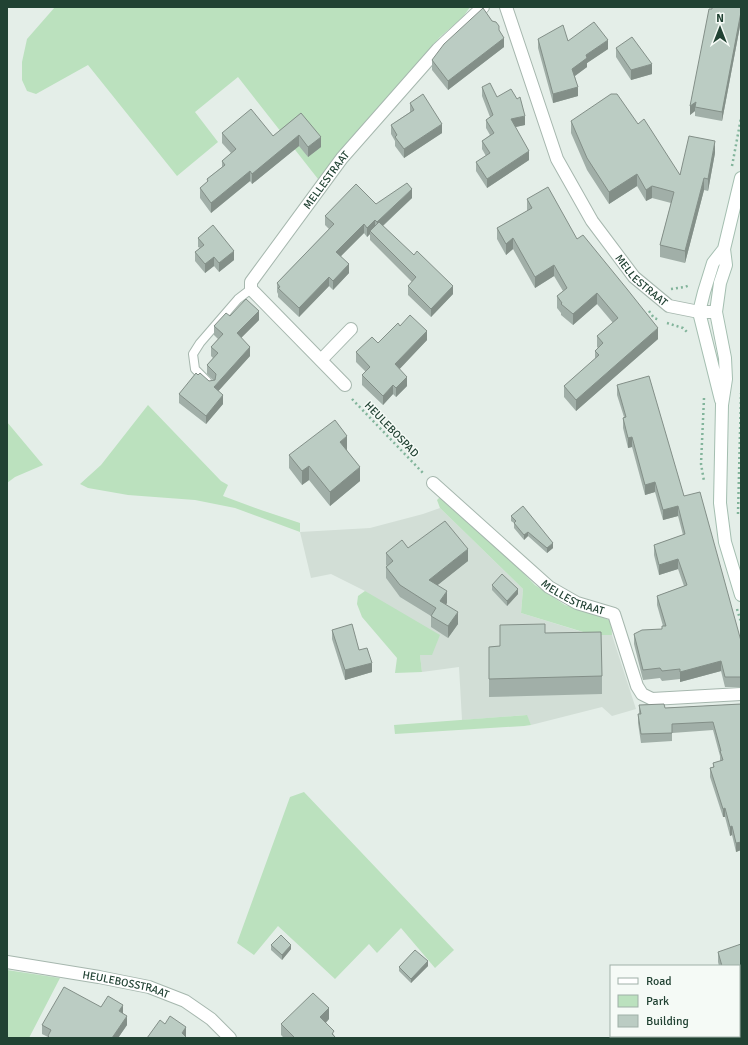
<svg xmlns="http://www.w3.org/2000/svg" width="748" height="1045" viewBox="0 0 748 1045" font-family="Signika,sans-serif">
  <rect width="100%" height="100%" fill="#e4eee8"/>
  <path fill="#d2ded6" d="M440 508 523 589 521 613 592 635H612L636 709 612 716 602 707 531 725 526 715 462 720 459 667 422 672 420 655 365 591 331 574 311 578 300 532 370 528 423 514Z"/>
  <path fill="#bbe1be" d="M55 7H470L463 17 440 37 318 179 238 77 195 112 218 142 177 176 88 65 36 94 27 91 22 80V62L27 39Z
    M148 405 221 481 228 485 223 496 261 510 300 523V532L235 508 195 500 128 495 88 488 80 484 101 465Z
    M7 422 43 465 15 477 7 483Z
    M443 494 496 545 535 585 565 605 600 616 611 621 612 635H593L521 613 523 589 440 508 437 500Z
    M365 591 440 635 432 655H420L422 672 395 673 397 658 362 617 357 604 358 596Z
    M527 715 531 725 524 726 395 734 394 725Z
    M304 792 454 950 435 968 401 928 377 953 369 944 335 979 278 926 254 955 237 943 290 797Z
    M7 970 60 978 29 1038H7Z"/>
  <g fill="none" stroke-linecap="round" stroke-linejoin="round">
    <defs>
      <path id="lane" d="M207 381 195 369 193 354 200 343 238 299 251 289"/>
      <g id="street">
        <path id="s1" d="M506 7 557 159 592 221 634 277 669 306 699 312H716"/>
        <path d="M321 360 351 329"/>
        <path id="s2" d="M345 385 251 289V282L342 158 438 49 483 7"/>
        <path id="s3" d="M433 483 549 587 577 603 614 614 637 686 642 694 652 699 741 694"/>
        <path id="s4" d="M7 962 99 977 149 987 185 1001 211 1019 230 1038"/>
      </g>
      <path id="secondary" d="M741 178 724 249 726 265 720 283 716 312 725 358 726 379 722 405 720 503 725 542 741 595
        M721 400 699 312 704 292 713 263 724 249"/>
    </defs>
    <use href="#lane" stroke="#a6b7ae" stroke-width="10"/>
    <use href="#street" stroke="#a6b7ae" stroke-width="14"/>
    <use href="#secondary" stroke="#a4beb0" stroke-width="14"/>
    <path stroke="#82b49b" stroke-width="2.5" stroke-dasharray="2 3" stroke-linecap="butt" d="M732 166 741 118
      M671 289 685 287 690 285
      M649 311 654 318 660 320
      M667 323 683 328 687 332
      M704 398 701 464 704 481
      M352 399 423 473
      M738 514 741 393
      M737 609 741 622"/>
    <use href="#lane" stroke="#fff" stroke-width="8"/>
    <use href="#street" stroke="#fff" stroke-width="12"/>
    <use href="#secondary" stroke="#fff" stroke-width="12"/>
  </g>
  <path fill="#a1afa8" d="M741 7V21L722 121 695 116V111L690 115 712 9Z
    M499 30 504 47 448 90 432 70V60Z
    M538 39 568 41 608 49 587 63V67L575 76 578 96 553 103 538 48Z
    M616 48 652 74 631 80 616 57Z
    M482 87 497 97 525 125 515 127 529 160 487 188 476 171V162L486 156 482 149V141L490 135 486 128V120L490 117 482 96Z
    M410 103 442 133 404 158 395 146V141L391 134V125L410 112Z
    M301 113 321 147 308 157 299 146 252 184 250 181 211 213 200 198V188L207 182V179L222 167V161L231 153 222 143V133L273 136Z
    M571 121 638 124 680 175 715 153 708 191 704 190 685 263 660 257V245L671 203 652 198 646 201 637 186 609 204 587 170 571 133Z
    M412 198 383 226 453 294 431 317 408 295V286L412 282 370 240V234L367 237 364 233 341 256 349 273 333 290 329 286 299 317 278 297V294L277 292V283L329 229 325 225V216L376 204Z
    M527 199 577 239 658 339 576 411 564 397V386L595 359V351L598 348 597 347V336L613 323 597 304 573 325 561 315V313L557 308V296L563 291 554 276 535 288 513 249 506 255 497 239V228L527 211Z
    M198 238 234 260 219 272 214 266 205 273 195 261V252L200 248 198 247Z
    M230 316 259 320 241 338 250 356 218 391 223 404 206 424 179 403V394L198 375 209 381 213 380 207 374V365L213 358 211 356V347L218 339 214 335V326Z
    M400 326 427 340 399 369 407 386 396 397 393 394 383 405 362 385V375L366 372 356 362V352L378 343Z
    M617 385 684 496 741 641V687H725L721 671 680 682V679L662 681 660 678 643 680 634 644V634L662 629 663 626 657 605V596L684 586 678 569 659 575 654 555V545L683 535 678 516 663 520 655 492 645 495 632 447 628 448 623 428V418L624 417 617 395Z
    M347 450 360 481 330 506 309 480 302 485 289 468V455Z
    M511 516 553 548 547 553 528 536 524 540 514 528V523L511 521Z
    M408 548 468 561 437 585 447 603 446 604 458 624 448 638 431 627V616L400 597 386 578V567L387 566 386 565V553Z
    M492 585 518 594 507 606 492 590Z
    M332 630 359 650 372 672 345 680 332 639Z
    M545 633 602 676V694L489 697V647L500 646Z
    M741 704V850L736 852 732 835 730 836 725 817H723L710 777V768L713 767V763L720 761V756L713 730 672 733V741L641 743 638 723V714H639V705L665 708Z
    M271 945 291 949 282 960 271 950Z
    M718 952 739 966H719L718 962Z
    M428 966 411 983 399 971V967Z
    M101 1007 123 1014 127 1025 118 1038H48V1037L42 1034V1025Z
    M329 1019 326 1023 336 1038H284L281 1035V1024Z"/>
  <path fill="#838f88" d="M741 12V21L722 121V112Z
    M504 38V47L448 90V81Z
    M608 40V49L587 63V67L572 78V69L586 55Z
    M652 64V74L631 80V70Z
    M578 87V96L553 103V94Z
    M696 102 695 107V111L690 115V106Z
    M525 116V125L511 128V119Z
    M442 124V133L404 158V149Z
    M299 135V146L252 184V174Z
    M321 137V147L308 157V147Z
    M715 141V153L708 191V179Z
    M529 151V160L487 188V179Z
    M250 171V181L211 213V203Z
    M637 174V186L609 204V192Z
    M704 178V190L685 263V251Z
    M652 186V198L646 201V190Z
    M412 189V198L377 231V222Z
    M375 220V229L370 231V234L367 237V228Z
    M364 224V233L336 261V252Z
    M513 238V249L506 255V244Z
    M234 251V260L219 272V263Z
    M214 257V266L205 273V264Z
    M349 264V273L333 290V281Z
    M554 265V276L535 288V277Z
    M329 277V286L299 317V308Z
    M453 286V294L431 317V309Z
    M597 293V304L573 325V314Z
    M259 311V320L237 342V333Z
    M658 328V339L576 411V400Z
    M427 331V340L395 374V364Z
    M250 347V356L214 396V387Z
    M407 377V386L396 397V388Z
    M393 385V394L383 405V396Z
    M223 395V404L206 424V416Z
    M347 436V450L340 456V442Z
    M632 437V447L628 448V438Z
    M309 466V480L302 485V471Z
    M360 467V481L330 506V492Z
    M655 482V492L645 495V485Z
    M678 506V516L663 520V510Z
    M528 532V536L524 540V535Z
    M553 543V548L547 553V548Z
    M468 549V561L429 592V580Z
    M678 559V569L659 575V565Z
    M518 589V594L507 606V601Z
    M447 591V603L440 613V601Z
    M458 612V624L448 638V626Z
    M721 661V671L680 682V672Z
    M372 663V672L345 680V670Z
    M725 808V817H723V809Z
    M732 826V835L730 836V827Z
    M741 842V850L736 852V843Z
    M291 945V949L282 960V955Z
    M428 961V966L411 983V979Z
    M739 971H741V981L739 982Z
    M123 1005V1014L119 1011Z
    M329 1008V1019L320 1028V1017Z
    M127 1016V1025L118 1038H112Z
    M186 1027V1036L184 1038 182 1033Z
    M716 1036H726L724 1038H714Z"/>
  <path fill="#bbccc3" stroke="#838f88" d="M712 7H741V12L722 112 695 107 696 102 690 106 709 9H712Z
    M483 8 492 21 496 22 499 26V30L504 38 448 81 432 60 444 44Z
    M594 22 608 40 586 55 587 58 572 69 578 87 553 94 538 39 563 25 568 41Z
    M632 37 652 64 631 70 616 48Z
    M490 83 497 97 511 89 517 99 520 97 525 116 511 119 529 151 487 179 476 162 490 153 482 141 494 133 486 120 493 115 482 87Z
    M423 94 442 124 404 149 395 137 397 135 391 125 414 110 410 103Z
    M611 94H617L638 124 644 119 680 175 689 136 715 141 708 179 704 178 685 251 660 245 674 192 652 186 646 190 637 174 609 192 587 158 571 121Z
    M251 109 273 136 301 113 321 137 308 147 299 135 252 174 250 171 211 203 200 188 208 181 207 179 225 165 222 161 236 149 222 133Z
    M407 183 412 189 377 222 375 220 367 228 364 224 336 252 349 264 333 281 329 277 299 308 278 288 280 287 277 283 334 224 325 216 356 184 376 204Z
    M548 187 577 239 583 235 627 289 658 328 576 400 564 386 599 355 595 351 603 343 597 336 618 318 597 293 573 314 561 304 562 303 557 296 567 288 554 265 535 277 513 238 506 244 497 228 532 208 527 199Z
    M379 222 414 255 417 251 453 286 431 309 408 286 416 277 370 231Z
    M213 225 234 251 219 263 214 257 205 264 195 252 204 245 198 238Z
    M246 299 259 311 237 333 250 347 214 387 223 395 206 416 179 394 196 373 198 375 200 373 209 381 215 380 216 374 207 365 218 353 211 347 223 334 214 326 226 313 230 316Z
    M410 315 427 331 395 364 407 377 396 388 393 385 383 396 362 375 370 367 356 352 372 337 378 343 398 323 400 326Z
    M649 376 684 496 700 492 741 641V677H725L721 661 680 672V669L662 671 660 668 643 670 634 634 642 630 662 629V626H666L657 596 687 585 678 559 659 565 654 545 685 534 678 506 663 510 655 482 645 485 632 437 628 438 623 418 626 417 617 385Z
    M335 420 347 436 340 442 360 467 330 492 309 466 302 471 289 455Z
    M523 506 553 543 547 548 528 532 524 535 514 523 516 521 511 516Z
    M445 521 468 549 429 580 447 591 440 601 458 612 448 626 431 616 436 608 400 585 386 567 393 561 386 553 402 540 408 548Z
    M502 574 518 589 507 601 492 585Z
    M352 624 359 650 367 648 372 663 345 670 332 630Z
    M545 624V633L601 632 602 676 489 679V647L500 646V625Z
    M664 704 665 708 741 704V842L736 843 732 826 730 827 725 808 723 809 710 768 714 767 713 763 723 760 720 751H721L713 722 672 724V733L641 734 638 714H641L639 705Z
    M281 935 291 945 282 955 271 945Z
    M741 944V971H739V966H722L718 952Z
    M415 950 428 961 411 979 399 967Z
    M64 987 101 1007 108 996 123 1005 119 1011 127 1016 112 1038H50L48 1036 51 1030 42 1025Z
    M313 993 329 1008 320 1017 334 1031 332 1034 336 1038H295L281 1024Z
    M170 1016 186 1027 182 1033 187 1038H147L160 1020 165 1024Z
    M680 1036H716L714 1038H682Z"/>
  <g text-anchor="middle" stroke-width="3" stroke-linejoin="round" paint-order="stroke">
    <g font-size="11" fill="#214233" stroke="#f5faf6">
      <text dy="4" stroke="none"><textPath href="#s2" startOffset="268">MELLESTRAAT</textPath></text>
      <text dy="4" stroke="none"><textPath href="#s1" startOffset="309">MELLESTRAAT</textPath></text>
      <text transform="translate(392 429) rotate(46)" y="4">HEULEBOSPAD</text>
      <text dy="4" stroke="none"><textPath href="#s3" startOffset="182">MELLESTRAAT</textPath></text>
      <text dy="4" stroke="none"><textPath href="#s4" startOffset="121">HEULEBOSSTRAAT</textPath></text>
    </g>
  </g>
  <rect width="748" height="1045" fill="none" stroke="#214233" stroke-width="16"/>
  <rect x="610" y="965" width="130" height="72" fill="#f5faf6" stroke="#a0b0a8"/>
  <rect x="618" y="978" width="20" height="6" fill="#ffffff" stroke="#a0b0a8"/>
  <text x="646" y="985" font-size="12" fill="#214233">Road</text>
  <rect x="618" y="995" width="20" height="12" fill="#bbe1be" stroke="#a0b0a8"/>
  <text x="646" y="1005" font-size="12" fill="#214233">Park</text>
  <rect x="618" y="1015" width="20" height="12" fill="#bbccc3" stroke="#a0b0a8"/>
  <text x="646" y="1025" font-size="12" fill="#214233">Building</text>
  <g transform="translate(720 28)" stroke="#f5faf6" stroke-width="3" paint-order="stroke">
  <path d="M0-3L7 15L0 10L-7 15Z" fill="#214233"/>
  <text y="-6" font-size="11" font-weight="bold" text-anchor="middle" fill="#214233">N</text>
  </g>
</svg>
